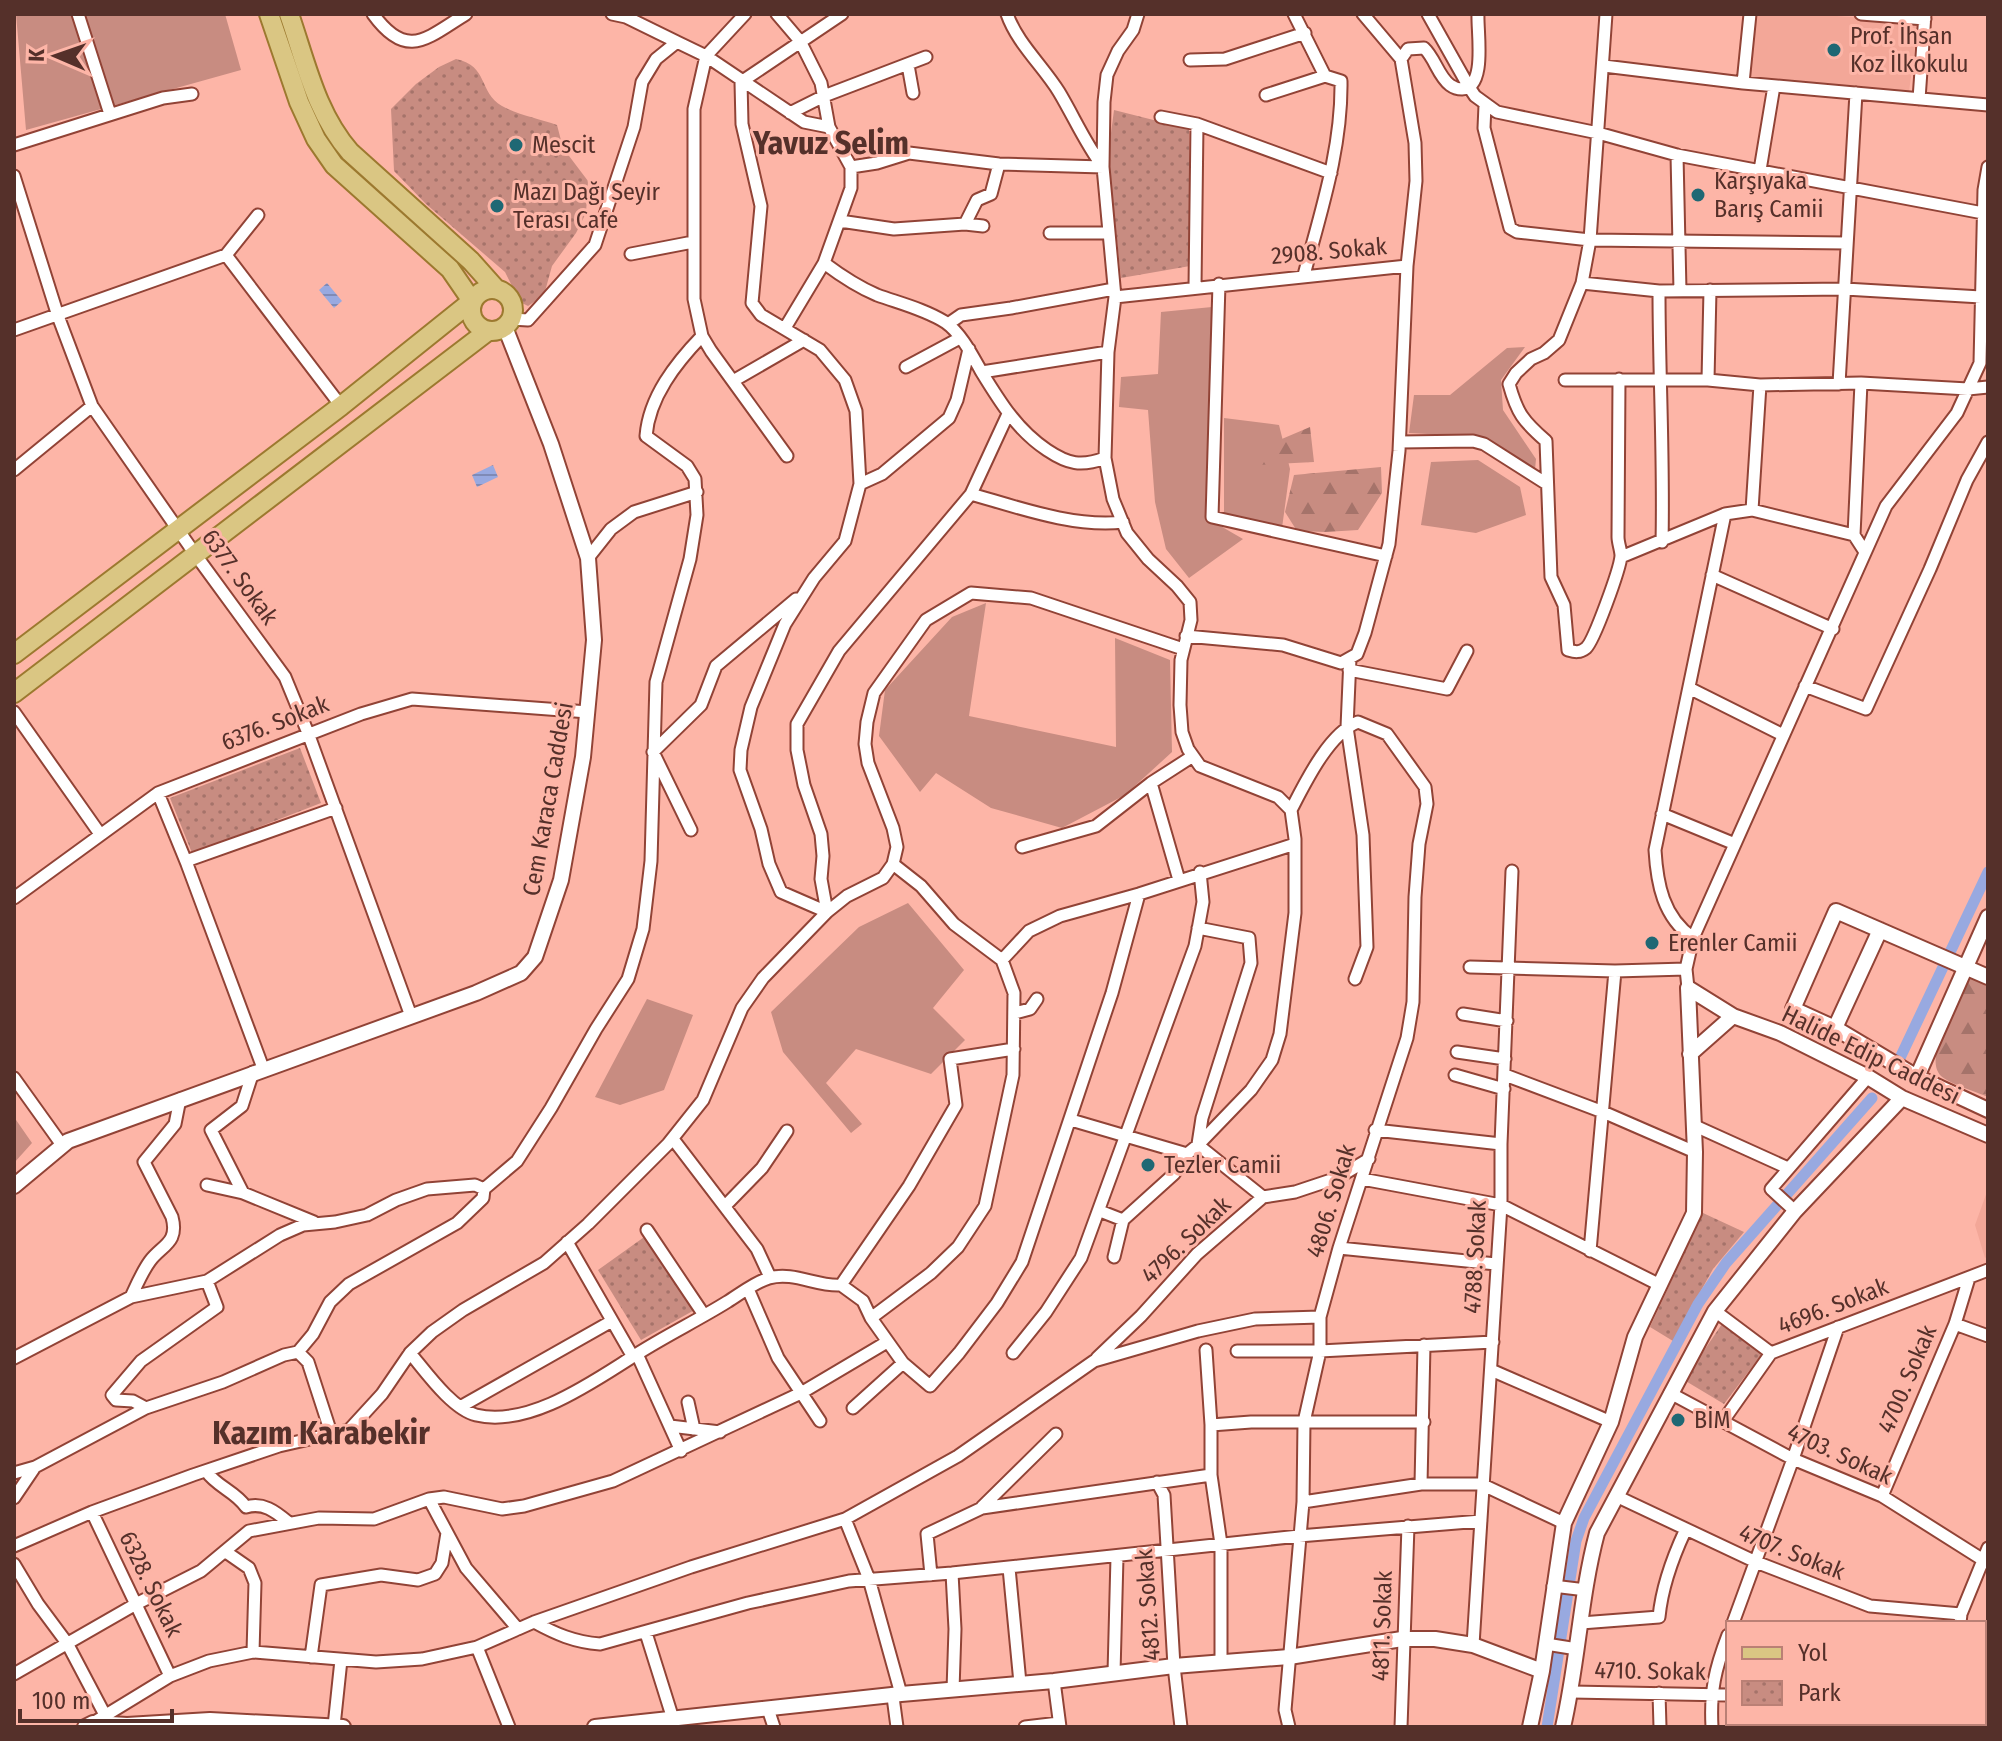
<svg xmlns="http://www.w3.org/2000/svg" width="2002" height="1741" viewBox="0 0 2002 1741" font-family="'Fira Sans Condensed',sans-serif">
  <defs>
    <pattern id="forest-firs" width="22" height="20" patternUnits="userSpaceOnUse" patternTransform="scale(2)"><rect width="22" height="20" fill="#c88c81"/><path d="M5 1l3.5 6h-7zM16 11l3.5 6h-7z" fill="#a5736a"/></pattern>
    <pattern id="park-dots" width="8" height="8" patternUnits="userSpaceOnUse" patternTransform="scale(2)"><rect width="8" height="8" fill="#c88c81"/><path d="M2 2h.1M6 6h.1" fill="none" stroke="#a5736a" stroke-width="1.8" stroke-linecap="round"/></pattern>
    <pattern id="water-rules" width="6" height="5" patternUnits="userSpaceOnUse" patternTransform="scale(2)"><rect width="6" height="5" fill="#98a9e0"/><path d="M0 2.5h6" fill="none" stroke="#7f8ab6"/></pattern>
  </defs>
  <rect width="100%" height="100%" fill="#fdb5a7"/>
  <path fill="#f3a798" d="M1756 14H1809L1918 22 1909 92 1750 77Z
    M1988 1189V1256L1985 1258 1975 1225Z"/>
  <path fill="#c88c81" d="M16 14H225L241 70 26 130Z
    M1212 307 1205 517 1243 539 1189 578 1166 549 1155 502 1148 410 1119 407 1121 377 1158 374 1161 312Z
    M1525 347 1501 380 1503 410 1536 459 1535 470 1483 437 1409 433 1414 395H1450L1507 348Z
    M1224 418 1279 425 1290 469 1282 528 1224 513Z
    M1478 460 1520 487 1526 515 1476 533 1421 525 1431 462Z
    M986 603 969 716 1116 747 1115 638 1170 660 1172 752 1125 795 1062 828 991 808 936 773 920 792 879 736 885 690 952 617Z
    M908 903 964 970 933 1008 965 1040 931 1074 856 1049 826 1083 862 1124 851 1133 783 1052 771 1012 859 927Z
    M647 999 693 1015 664 1090 620 1105 595 1097Z
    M14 1117 32 1143 14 1163Z"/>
  <path fill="url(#forest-firs)" d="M1310 427 1314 462 1258 465 1256 450Z
    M1381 467 1382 493 1358 530 1325 532 1297 531 1285 512 1294 475Z
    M1971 971 1988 978V1097C1977 1092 1950 1084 1941 1076 1921 1057 1962 992 1971 971Z"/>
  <path fill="url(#park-dots)" d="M456 59C489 66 478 92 502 106 518 115 540 119 557 125L563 148 588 181 586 213 576 233 552 266 544 295 528 306 520 302 505 272 426 204 394 171 391 109 416 84 439 67Z
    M1114 110 1189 129 1190 266 1121 278 1108 156Z
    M300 748 321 803 192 853 170 798Z
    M1703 1213 1744 1232 1713 1269 1673 1341 1650 1327Z
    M647 1235 698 1308 641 1340 598 1270Z
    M1722 1324 1762 1354 1724 1404 1684 1380Z"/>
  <path fill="url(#water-rules)" d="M327 283 342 301 334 308 319 290Z
    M493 465 498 477 477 487 472 475Z"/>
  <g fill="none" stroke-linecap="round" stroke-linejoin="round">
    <path stroke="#98a9e0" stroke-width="11" d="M1900 1058 1988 872
      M1547 1727 1576 1541 1584 1518 1698 1304 1726 1263 1872 1098"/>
    <defs>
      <path id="minor" d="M78 14 110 114
        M373 14C407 61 427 38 466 14
        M612 14 626 17 677 42
        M777 14 800 41 821 83 829 127 851 167V188L824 263C840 275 858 287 877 295 899 303 924 309 945 322 961 333 972 355 981 371 1000 402 1017 430 1047 450 1068 464 1081 467 1105 458
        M1007 14C1017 43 1043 66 1059 92 1074 117 1085 143 1103 167
        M1294 14 1325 76 1341 81C1342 148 1321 211 1304 275
        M1363 14 1401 59
        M1428 14 1469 87 1475 96 1497 112 1598 133 1677 155 1983 213 1987 210
        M1606 14 1590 240 1582 283 1559 340 1544 353 1531 359 1516 373 1509 384C1517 413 1523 421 1546 441L1551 577 1564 605 1568 650C1575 652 1580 653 1586 648 1594 641 1620 569 1621 556 1621 550 1618 543 1618 537L1619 379
        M1861 14 1925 19
        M1190 60 1225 59 1305 33
        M908 65 913 93
        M1604 66 1743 83 1988 105
        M1743 83 1750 14
        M1266 95 1325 76
        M1919 99 1925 14
        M1485 105 1484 128 1510 228 1517 232 1590 240 1847 243
        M790 113 824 96 926 57
        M1161 117 1197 124 1331 173
        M14 145 163 98 192 94
        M1677 155 1680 291
        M851 167 877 163 909 153 999 164 1103 167
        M1760 170 1774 86
        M14 176 58 316 92 406 195 554 285 677 308 733 411 1016
        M840 221 894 229 965 224 977 200 991 194 999 164
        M965 224 983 226
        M1050 233H1109
        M631 254 693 242
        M226 255 258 215
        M1582 283 1659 291 1845 289 1981 297
        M1219 284 1212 517 1386 556
        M1195 287 1197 124
        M1659 291C1659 375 1664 458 1662 542
        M1115 297 1407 266 1416 181 1415 143 1401 59 1408 49 1424 48C1435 58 1438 76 1450 85 1454 88 1458 89 1462 89 1487 88 1477 32 1478 14
        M511 319 528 320 595 245 634 127 642 82 656 59 677 42 706 56 745 14
        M948 324 961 315 1011 308 1114 289
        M785 328 824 263
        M14 330 226 255 341 406
        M906 367 960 338
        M982 372 1108 352
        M1565 380H1708L1760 385 1861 383 1968 389 1988 387
        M1708 380 1710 290
        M733 381 804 340
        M1861 383 1854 535 1865 552
        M1839 384 1856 93
        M1400 442 1473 441 1484 444 1547 484
        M787 456 711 351 702 336 694 299V109L706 56 804 122 829 127
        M14 470 92 406
        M860 484 882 474 949 418 957 400 969 349
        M971 494C1017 507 1075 528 1123 522
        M1752 510 1760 385
        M1621 557 1725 514
        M588 558 611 529 634 512 697 492
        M1712 575 1833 629
        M1186 636 1283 645 1341 663 1357 654 1365 633 1389 544 1399 451 1407 266
        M1350 658 1347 727 1363 835 1367 947 1355 979
        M1349 670 1447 689 1467 651
        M1805 686 1866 709 1930 569 1967 480 1988 442
        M1689 688 1783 735
        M14 712 100 834
        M1151 783 1179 880
        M158 793 187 864 263 1068
        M1662 814 1735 844
        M691 830 653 752 701 705 716 666 796 599
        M1022 847 1096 826 1151 783 1193 756
        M186 861 336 808
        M14 898 158 793 361 714 412 699 588 712
        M827 912 781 892 769 864 761 829 740 770 741 750 751 707 785 624 814 578 845 541 860 484 856 411 845 380 820 350 761 315 752 303 761 206 742 124 741 82 842 14
        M827 912 821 879 823 856 821 834 804 785 797 750V724L839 651 971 494 1008 414
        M1198 928 1249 938 1251 963 1202 1118 1198 1144
        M1693 938C1663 917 1657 884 1655 850L1725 514 1752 510 1854 535
        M1002 960 1029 931 1060 916 1139 894 1295 844
        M1470 967 1615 971 1686 969
        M1688 988 1686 969 1693 938 1886 506 1957 413 1980 363 1984 190 1988 167
        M1015 1013 1030 1009 1037 999
        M1463 1014 1507 1021
        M1457 1052 1505 1059
        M1455 1075 1504 1089
        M1505 1075 1603 1112 1695 1152
        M14 1078 62 1145
        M1071 1120 1187 1154
        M1693 1125 1788 1168
        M1375 1130 1501 1144
        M673 1139 757 1249 770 1277
        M1198 1145 1263 1197
        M1362 1179 1501 1205 1658 1284
        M207 1185 243 1193 314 1222
        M243 1193 211 1130 242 1106 253 1072
        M725 1206 762 1168 787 1131
        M1100 1211 1123 1220 1174 1174 1187 1154 1198 1145 1251 1090 1272 1060 1280 1034 1295 913V839L1291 810 1278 797 1200 766 1188 749 1182 732 1180 705 1181 660 1191 620 1190 602 1177 586 1148 559 1127 533 1113 499 1105 458 1108 352 1115 297 1103 167 1104 102 1107 75 1118 51 1133 30 1138 14
        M1795 1211 1771 1189 1868 1077
        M647 1230 704 1315
        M567 1242 633 1357
        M1339 1248 1496 1264
        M1590 1251 1615 971
        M1114 1257 1123 1220
        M841 1285 909 1186 956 1105 950 1059 1014 1049
        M748 1289 778 1358 820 1421
        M131 1297C137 1284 142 1272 150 1261 162 1245 179 1243 172 1217L144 1162 175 1124 180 1099
        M1715 1311 1771 1353
        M871 1318 931 1273 958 1247 985 1206 1013 1075 1014 993 1002 960 954 924 921 886 893 864
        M1955 1324 1988 1336
        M1206 1350 1211 1425
        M1237 1351H1320L1493 1342
        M298 1352 308 1362 332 1436
        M410 1353C426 1372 452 1409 476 1415 530 1428 595 1380 637 1354 667 1335 698 1320 727 1302 740 1294 755 1282 769 1278 794 1271 817 1287 841 1285L863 1301 871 1318 903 1363 930 1386 959 1353 997 1303 1022 1262 1112 993 1139 894
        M1013 1353 1046 1312 1081 1258 1195 946 1203 902 1200 872
        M637 1354 681 1451
        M14 1358 131 1297 207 1281 280 1235 303 1225 335 1222 367 1215 396 1200 427 1189 475 1185 484 1189
        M1097 1358 1141 1316 1197 1254 1263 1197 1295 1192 1337 1178 1369 1159
        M1491 1370 1611 1422
        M1670 1393 1793 1459 1882 1496 1988 1563
        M688 1402 694 1429
        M460 1407 612 1321
        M146 1408 133 1401 116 1400 112 1395 141 1361 217 1307 207 1281
        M853 1408 903 1363
        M1723 1421 1771 1353 1988 1270
        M670 1426 720 1432
        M206 1471C217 1487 235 1491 246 1507 263 1502 275 1511 288 1522
        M14 1473 35 1467 146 1408 223 1382 284 1355 298 1352 313 1334 330 1302 349 1284 457 1223 483 1198 484 1189 517 1161 551 1108 596 1029 628 979 643 929 651 861 656 682 690 559 697 515 695 479 687 466 646 436C649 397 676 363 702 336
        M1211 1475 1221 1544V1663
        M1157 1482 1164 1495 1174 1666 1181 1727
        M1421 1484 1424 1345
        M1616 1496 1756 1562 1870 1606 1961 1614
        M1882 1496 1955 1324 1969 1278
        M14 1498 35 1467
        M429 1499 466 1568 518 1629
        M1303 1502 1421 1484H1481L1564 1523
        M982 1507 1056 1434
        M92 1512 170 1676
        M845 1519 869 1579 901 1694
        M14 1546 92 1512 193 1475 279 1446 349 1430 382 1394 410 1353 432 1332 463 1310 544 1263 588 1224 668 1144 703 1100 742 1008 763 978 827 912 847 896 883 878 893 864 897 847 893 828 868 763 865 744 867 722 874 693 926 620 971 593 1031 598 1183 649
        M226 1552 249 1568 255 1583 253 1652
        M14 1564 38 1604 67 1643 105 1715
        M1009 1568 1020 1683
        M952 1573 955 1629 953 1690
        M931 1575 927 1534 982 1508 1211 1475V1425L1251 1422H1424
        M1553 1586 1586 1590
        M534 1622C556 1634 574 1642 600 1644L748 1603 849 1581 952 1573 1299 1536 1481 1521
        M1581 1623 1659 1617C1662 1586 1672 1559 1685 1531
        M1733 1623 1793 1459 1838 1327
        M1960 1623 1961 1614 1988 1548
        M646 1633 673 1719
        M1546 1644 1577 1649
        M1473 1645 1501 1205V1144L1512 871
        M477 1647 509 1727
        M311 1657 321 1585 381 1575 418 1580 435 1574 442 1563 447 1533
        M1984 1672H1988
        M1114 1673 1117 1557
        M14 1674 136 1604 201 1571 249 1531 319 1518 374 1519 429 1499 444 1497 502 1509 524 1506 613 1481 801 1393 887 1342
        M1054 1681 1060 1727
        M1572 1692 1728 1695
        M1659 1693 1660 1727
        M893 1697 897 1727
        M768 1709 774 1727
        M93 1723 170 1676 209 1661 253 1652 376 1662 422 1659 477 1647 534 1622 691 1567 845 1519 958 1456 1094 1361 1198 1331 1255 1319 1320 1317
        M1842 1723 1843 1727
        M334 1726 341 1660
        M1025 1727 1059 1723
        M1289 1727 1285 1710 1303 1502 1304 1422 1320 1351V1317L1339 1248 1407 1038 1413 1002 1415 897 1419 844 1427 804 1425 787 1387 734 1358 722C1329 733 1305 783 1291 810
        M1401 1727 1408 1526
        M1712 1727C1710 1691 1715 1669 1728 1635
        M1776 1727 1777 1723
        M1946 1727 1947 1723"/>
      <path id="tertiary" d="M1988 977 1836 911 1793 1009 1835 1028 1917 1077 1988 1110
        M1688 988 1733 1016 1780 1033 1868 1077 1902 1098 1988 1135
        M1835 1028 1880 930
        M1690 1054 1733 1016
        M1917 1077 1988 917
        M14 1186 68 1141 476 993 521 973 535 957 561 880 583 757 594 640 588 558 551 444 505 327
        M85 1727 93 1723 127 1725 210 1720 343 1727
        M595 1727 901 1694 1054 1681 1174 1666 1289 1657 1402 1639H1435L1473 1645 1542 1671 1564 1523 1611 1422 1635 1337 1694 1213 1695 1152 1688 988
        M1530 1727 1542 1671
        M1563 1727C1578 1663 1580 1597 1597 1533L1715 1311 1795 1211 1902 1098"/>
      <path id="primary" d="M289 14C306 63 316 113 350 152L471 261 496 289
        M471 310a21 21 0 1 1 42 0a21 21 0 1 1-42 0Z
        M14 654 341 406 472 301 450 269 334 165 316 139 299 102 269 14
        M14 693 488 331"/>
    </defs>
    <use href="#minor" stroke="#914336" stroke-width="15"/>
    <use href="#tertiary" stroke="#914336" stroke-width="18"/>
    <use href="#primary" stroke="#9c792f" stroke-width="22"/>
    <use href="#minor" stroke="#fff" stroke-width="11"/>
    <use href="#tertiary" stroke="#fff" stroke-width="14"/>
    <use href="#primary" stroke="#dac683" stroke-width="18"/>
  </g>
  <g fill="#1f6874" stroke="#fdb5a7" stroke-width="3">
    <circle cx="1834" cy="50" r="8"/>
    <circle cx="516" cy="145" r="8"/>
    <circle cx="1698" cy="195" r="8"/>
    <circle cx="497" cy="206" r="8"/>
    <circle cx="1652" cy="943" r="8"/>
    <circle cx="1148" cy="1165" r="8"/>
    <circle cx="1678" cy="1420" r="8"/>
  </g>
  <g text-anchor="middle" stroke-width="6" stroke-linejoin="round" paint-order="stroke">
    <g font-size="24" fill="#55302a" stroke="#fdb5a7" text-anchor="start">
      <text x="1850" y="44">Prof. İhsan<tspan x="1850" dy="28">Koz İlkokulu</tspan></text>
      <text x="532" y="153">Mescit</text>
      <text x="1714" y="189">Karşıyaka<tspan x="1714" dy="28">Barış Camii</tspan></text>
      <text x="513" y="200">Mazı Dağı Seyir<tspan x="513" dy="28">Terası Cafe</tspan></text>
      <text x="1668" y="951">Erenler Camii</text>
      <text x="1164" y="1173">Tezler Camii</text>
      <text x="1694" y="1428">BİM</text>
    </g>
    <g font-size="24" fill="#55302a" stroke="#fdb5a7">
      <text transform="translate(1329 251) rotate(-5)" y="8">2908. Sokak</text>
      <text transform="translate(240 577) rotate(54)" y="8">6377. Sokak</text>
      <text transform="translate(275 723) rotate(-21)" y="8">6376. Sokak</text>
      <text transform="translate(548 799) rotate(-80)" y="8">Cem Karaca Caddesi</text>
      <text transform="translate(1871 1055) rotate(26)" y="8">Halide Edip Caddesi</text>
      <text transform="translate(1331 1201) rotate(-73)" y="8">4806. Sokak</text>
      <text transform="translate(1186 1240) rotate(-44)" y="8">4796. Sokak</text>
      <text transform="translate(1475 1257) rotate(-87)" y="8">4788. Sokak</text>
      <text transform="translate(1833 1306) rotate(-21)" y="8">4696. Sokak</text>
      <text transform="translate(1907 1379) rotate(-67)" y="8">4700. Sokak</text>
      <text transform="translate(1840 1454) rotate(25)" y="8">4703. Sokak</text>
      <text transform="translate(1792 1552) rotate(22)" y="8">4707. Sokak</text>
      <text transform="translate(151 1584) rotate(64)" y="8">6328. Sokak</text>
      <text transform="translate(1148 1605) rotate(-94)" y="8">4812. Sokak</text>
      <text transform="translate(1382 1626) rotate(-88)" y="8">4811. Sokak</text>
      <text transform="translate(1650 1671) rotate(1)" y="8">4710. Sokak</text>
    </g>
    <g font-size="32" font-weight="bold" fill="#55302a" stroke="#fdb5a7">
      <text x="831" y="154">Yavuz Selim</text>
      <text x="321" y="1444">Kazım Karabekir</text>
    </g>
  </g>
  <rect width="2002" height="1741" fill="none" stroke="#55302a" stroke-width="32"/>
  <rect x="1726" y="1621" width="260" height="104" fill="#fdb5a7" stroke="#ba8075" stroke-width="2"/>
  <rect x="1742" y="1647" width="40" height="12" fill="#dac683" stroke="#ba8075" stroke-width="2"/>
  <text x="1798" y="1661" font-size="24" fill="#55302a">Yol</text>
  <rect x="1742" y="1681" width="40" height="24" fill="url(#park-dots)" stroke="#ba8075" stroke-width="2"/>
  <text x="1798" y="1701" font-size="24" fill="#55302a">Park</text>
  <g transform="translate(56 56) rotate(272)" stroke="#fdb5a7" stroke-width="6" paint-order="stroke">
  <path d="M0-6L14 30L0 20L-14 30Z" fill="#55302a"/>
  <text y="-12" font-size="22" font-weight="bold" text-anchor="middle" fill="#55302a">K</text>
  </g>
  <path d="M20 1709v12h152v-12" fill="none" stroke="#55302a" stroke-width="4"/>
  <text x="32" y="1709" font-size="24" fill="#55302a" stroke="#fdb5a7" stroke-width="6" paint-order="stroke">100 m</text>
</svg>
